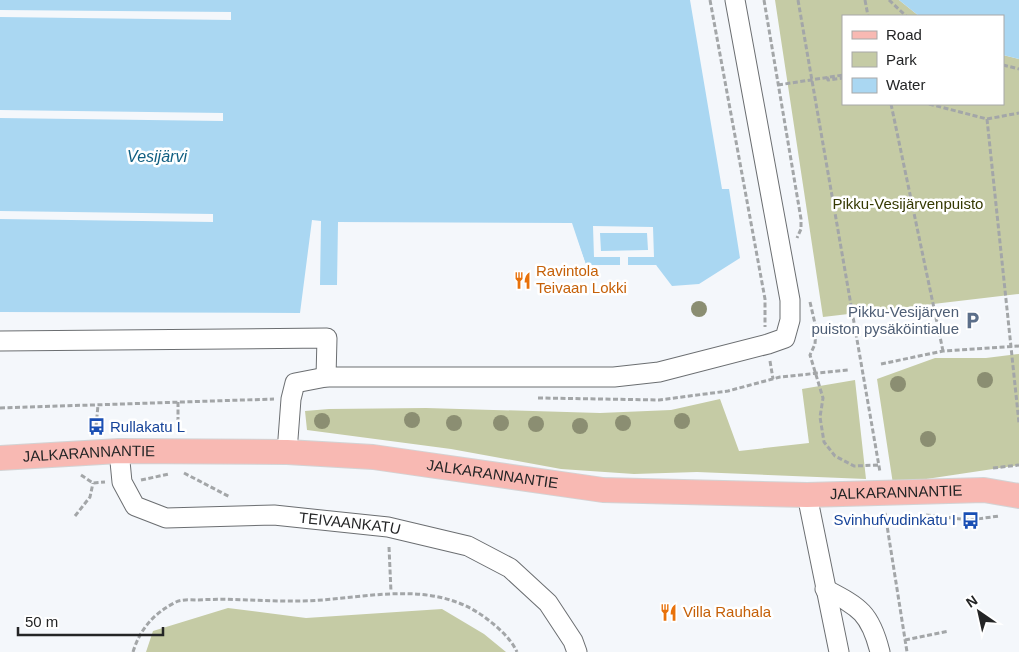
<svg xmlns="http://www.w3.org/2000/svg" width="1019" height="652" viewBox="0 0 1019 652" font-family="Arial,sans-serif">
  <rect width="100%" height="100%" fill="#f4f7fb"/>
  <path fill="#c5cba5" d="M775 0H899L919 16H843V104H1003V55L1019 59V294L823 317Z
    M1019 354V465L893 484 877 379 935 358H986Z
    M855 380 866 479 697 472 634 474 561 469 451 449 307 430 305 411 329 409 426 408 600 413 671 410 720 399 739 451 809 443 802 389Z
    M228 608 306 618 442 609 484 634 506 652H146L153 631Z"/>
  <path fill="#aad7f2" d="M0 0H690L722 189H729L740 258 699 284 672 286 656 265H586L571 223 338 222 337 285H320L321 221 312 220 300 313 0 312Z
    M899 0H1019V59L1003 55V16H919Z"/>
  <path fill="#f4f7fb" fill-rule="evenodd" d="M0 10 231 12V20L0 17Z
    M0 110 223 113V121L0 118Z
    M0 211 213 214V222L0 219Z
    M465 223H572L586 265H620V257H594L593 226 653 227 654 257H628V265H656L659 273 655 268 584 267 570 226 465 225ZM600 233H647L648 250 601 251Z"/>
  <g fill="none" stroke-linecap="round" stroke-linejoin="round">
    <defs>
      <g id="minor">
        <path d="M0 341 327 338 326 377"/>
        <path id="s1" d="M119 451 122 482 135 506 166 518 274 515 388 527 468 546 510 568 548 603 573 641 577 652"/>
        <path d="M287 452 291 399 295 383 326 377H614L659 372 768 344 785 338 790 320V300L735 0"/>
        <path d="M807 495 839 652"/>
        <path d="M825 589C859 607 870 612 880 652"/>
      </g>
      <g id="major">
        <path id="s2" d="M0 458 119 451 287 452 373 457 603 490 807 495 984 490 1019 496"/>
      </g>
    </defs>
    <use href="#minor" stroke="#6b6e71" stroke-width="21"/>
    <use href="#major" stroke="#d3d3d4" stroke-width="26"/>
    <path stroke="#a3a6a8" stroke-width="3" stroke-dasharray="5 2.5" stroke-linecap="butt" d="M710 0 765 299V327
      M764 0 801 219V229L797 238
      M798 0 880 472
      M865 0 868 16
      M889 0 906 16
      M1003 65 1019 69
      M827 77 828 80 843 78
      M778 85 843 75
      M891 104 943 351
      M929 104 987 119 1019 113
      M987 119 1019 423
      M810 302 816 328 815 344 810 355 823 398 820 417 824 442 835 456 854 466 880 465
      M770 361 773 379
      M881 364 943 351 1019 346
      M538 398 659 400 728 391 780 377 848 370
      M178 402V432
      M0 408 274 399
      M96 427 98 405
      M993 468 1019 465
      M184 473 230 497
      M81 475 93 483 105 482
      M141 480 169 474
      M885 513 907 652
      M926 515 970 520 999 516
      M75 516 90 497 93 483
      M389 547 391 592
      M905 640 949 631
      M133 652C140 629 154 613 176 602 182 599 191 600 198 600 229 598 258 601 289 601 355 603 429 574 487 619 499 628 511 639 517 652"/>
    <use href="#minor" stroke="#fff" stroke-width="19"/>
    <use href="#major" stroke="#f8b9b3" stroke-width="24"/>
  </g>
  <g fill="#8b8e72">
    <circle cx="699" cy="309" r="8"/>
    <circle cx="985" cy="380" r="8"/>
    <circle cx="898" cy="384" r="8"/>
    <circle cx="412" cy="420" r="8"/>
    <circle cx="322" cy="421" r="8"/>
    <circle cx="682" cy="421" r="8"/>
    <circle cx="454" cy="423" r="8"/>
    <circle cx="501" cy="423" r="8"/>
    <circle cx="623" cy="423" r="8"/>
    <circle cx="536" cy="424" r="8"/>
    <circle cx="580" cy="426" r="8"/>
    <circle cx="928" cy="439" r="8"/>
  </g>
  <defs>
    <symbol id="restaurant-bare" viewBox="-9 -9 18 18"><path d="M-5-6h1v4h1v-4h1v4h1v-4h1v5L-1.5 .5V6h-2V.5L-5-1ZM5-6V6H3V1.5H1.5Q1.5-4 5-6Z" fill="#e8710a" stroke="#fff" stroke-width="2.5" paint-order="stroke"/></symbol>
    <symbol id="parking-bare" viewBox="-9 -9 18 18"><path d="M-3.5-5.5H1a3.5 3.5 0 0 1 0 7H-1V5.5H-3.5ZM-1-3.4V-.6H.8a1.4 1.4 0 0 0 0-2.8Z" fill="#5c6f8a" stroke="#fff" stroke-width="2.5" paint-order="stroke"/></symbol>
    <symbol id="bus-bare" viewBox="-9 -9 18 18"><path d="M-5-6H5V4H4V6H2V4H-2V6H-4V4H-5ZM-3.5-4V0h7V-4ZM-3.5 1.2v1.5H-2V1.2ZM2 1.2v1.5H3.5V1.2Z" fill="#1a4fb4" stroke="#fff" stroke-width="2.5" paint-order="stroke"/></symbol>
  </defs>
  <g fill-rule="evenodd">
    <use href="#restaurant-bare" x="510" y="268" width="25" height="25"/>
    <use href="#parking-bare" x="960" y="308" width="25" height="25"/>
    <use href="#bus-bare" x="84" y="414" width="25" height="25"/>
    <use href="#bus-bare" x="958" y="508" width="25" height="25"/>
    <use href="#restaurant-bare" x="656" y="600" width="25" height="25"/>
  </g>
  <g text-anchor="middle" stroke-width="5" stroke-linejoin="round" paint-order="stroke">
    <g font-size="15" fill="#353902" stroke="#fff">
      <text x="908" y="209">Pikku-Vesijärvenpuisto</text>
    </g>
    <g font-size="15" fill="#c56008" stroke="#fff" text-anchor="start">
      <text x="536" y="276">Ravintola<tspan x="536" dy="17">Teivaan Lokki</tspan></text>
      <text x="683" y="617">Villa Rauhala</text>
    </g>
    <g font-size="15" fill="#4e5e75" stroke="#fff" text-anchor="end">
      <text x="959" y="317">Pikku-Vesijärven<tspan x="959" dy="17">puiston pysäköintialue</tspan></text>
    </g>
    <g font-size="15" fill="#164399" stroke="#fff" text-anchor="start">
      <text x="110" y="432">Rullakatu L</text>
      <text x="956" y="525" text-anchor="end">Svinhufvudinkatu I</text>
    </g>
    <g font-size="15" fill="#242526" stroke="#fff">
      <text dy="5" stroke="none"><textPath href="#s2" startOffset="89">JALKARANNANTIE</textPath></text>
      <text dy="5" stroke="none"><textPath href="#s2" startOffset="494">JALKARANNANTIE</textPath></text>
      <text dy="5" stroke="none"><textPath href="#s2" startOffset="899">JALKARANNANTIE</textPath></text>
      <text dy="5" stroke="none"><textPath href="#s1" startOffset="276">TEIVAANKATU</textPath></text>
    </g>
    <g font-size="16" font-style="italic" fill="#0f5e81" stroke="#fff">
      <text x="157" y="162">Vesijärvi</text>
    </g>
  </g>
  <rect x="842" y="15" width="162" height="90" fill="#ffffff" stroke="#a7a8a8"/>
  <rect x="852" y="31" width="25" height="8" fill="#f8b9b3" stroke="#a7a8a8"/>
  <text x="886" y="40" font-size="15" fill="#242526">Road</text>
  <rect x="852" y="52" width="25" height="15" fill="#c5cba5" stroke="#a7a8a8"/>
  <text x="886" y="65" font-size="15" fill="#242526">Park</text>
  <rect x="852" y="78" width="25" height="15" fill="#aad7f2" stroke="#a7a8a8"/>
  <text x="886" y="90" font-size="15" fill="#242526">Water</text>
  <g transform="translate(979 612) rotate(326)" stroke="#ffffff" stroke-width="4" paint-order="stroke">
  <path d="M0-4L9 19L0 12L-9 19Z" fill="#242526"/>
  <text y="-8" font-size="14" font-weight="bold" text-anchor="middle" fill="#242526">N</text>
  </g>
  <path d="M18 627v8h145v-8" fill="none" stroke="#242526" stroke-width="2.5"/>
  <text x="25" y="627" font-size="15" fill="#242526" stroke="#ffffff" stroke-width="4" paint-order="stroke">50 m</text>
</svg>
